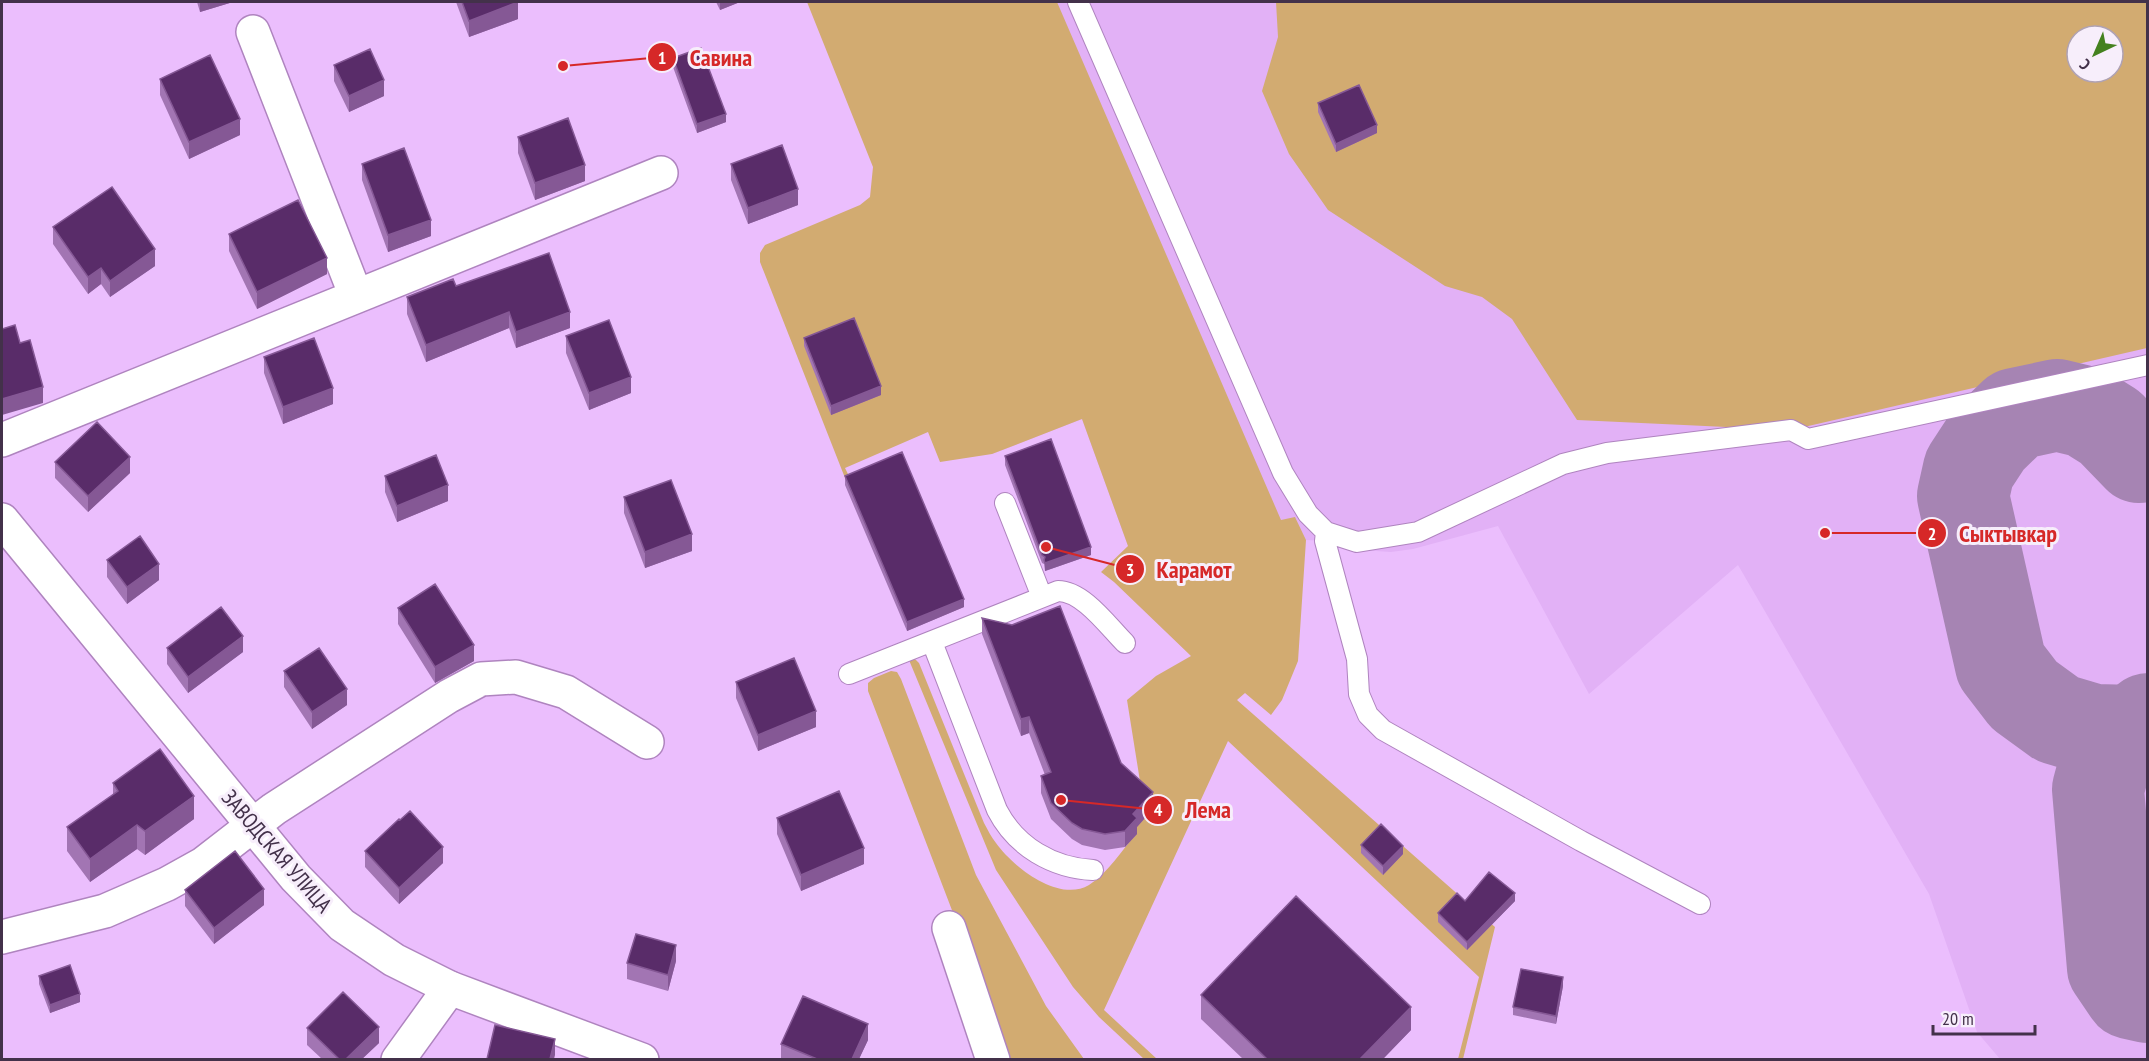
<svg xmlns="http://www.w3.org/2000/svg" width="2149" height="1061" viewBox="0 0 2149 1061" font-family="'PT Sans Narrow',sans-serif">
  <rect width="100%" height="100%" fill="#ebbefd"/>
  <path fill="#e2b1f6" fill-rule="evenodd" d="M960 2H2147V1059H2000L1977 1032 1929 894 1738 565 1589 694 1498 526 1413 549 1391 552 1346 549 1325 541 1306 540 1295 518 1128 546 1082 419 992 454ZM2077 36H2113V72H2077Z"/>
  <path fill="#d2ab71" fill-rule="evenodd" d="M807 2H1057L1281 520 1295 517 1306 540 1298 661 1282 700 1271 715 1245 693 1237 700 1495 927 1463 1059H1458L1479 977 1228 741 1104 1010 1157 1059H1144L1099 1017 1073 987 996 870 909 660 914 658 919 663 984 823C988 830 991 837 996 843 1013 867 1059 903 1089 885 1108 873 1122 850 1136 834L1133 831 1143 800 1127 700 1156 676 1191 656 1114 582 1101 572 1128 546 1082 419 992 454 940 462 928 432 845 468 852 482 847 483 760 262V253L765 245 860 205 870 197 873 167Z
    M1276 2H2147V348L1791 430 1577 420 1512 319 1482 297 1445 286 1328 210 1289 154 1262 91 1278 37ZM2077 36H2113V72H2077Z
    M891 671 897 672 901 679 976 875 1046 1006 1084 1059H1009L868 691V683L874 678Z"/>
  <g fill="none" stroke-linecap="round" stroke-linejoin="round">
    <path stroke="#a684b3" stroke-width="92" d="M2139 457 2110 427 2086 412 2057 405 2015 414 1988 440 1969 469 1963 496 2001 665 2024 695 2057 719 2094 730 2137 731 2148 728
      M2148 719 2107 756 2098 789 2113 968 2130 993 2148 997"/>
    <defs>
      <path id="service" d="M1078 2 1283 473 1308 514 1326 532 1357 542 1418 532 1563 464 1607 453 1791 430 1808 439 2148 365
        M1005 503 1042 597
        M1326 532 1325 541 1357 659 1359 694 1368 715 1383 730 1581 841 1700 904
        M932 642 997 810C1016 847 1053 868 1093 870
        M849 674 1058 591C1083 591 1108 626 1125 643"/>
      <path id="minor" d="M253 32 356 296
        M2 440 661 173
        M2 937 105 911 167 884 203 864 274 809 449 696 481 679 516 677 566 692 647 742
        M398 1060 450 988"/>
      <path id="tertiary" d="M2 520 296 878 342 925 394 960 450 988 642 1060"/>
      <path id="secondary" d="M949 928 993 1060"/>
    </defs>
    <use href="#service" stroke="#af84bf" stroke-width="22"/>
    <use href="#minor" stroke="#af84bf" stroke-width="36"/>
    <use href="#tertiary" stroke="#af84bf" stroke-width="36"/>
    <use href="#secondary" stroke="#af84bf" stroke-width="36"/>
    <use href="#service" stroke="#fff" stroke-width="20"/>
    <use href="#minor" stroke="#fff" stroke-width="33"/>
    <use href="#tertiary" stroke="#fff" stroke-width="33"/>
    <use href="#secondary" stroke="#fff" stroke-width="33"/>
  </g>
  <path fill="#a275b3" d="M197 2H233L200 12Z
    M456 2H518V19L469 37Z
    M716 2H740L720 10Z
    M673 58 726 122 697 133 673 67Z
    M334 65 384 96 349 112 334 81Z
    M160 79 240 135 189 159 160 95Z
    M1318 103 1377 133 1336 152 1318 112Z
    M518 137 585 181 535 200 518 153Z
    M362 164 431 236 388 252 362 180Z
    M731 164 798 205 748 224 731 180Z
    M53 227 155 266 110 297 101 284 88 294 53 244Z
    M229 234 327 274 257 309 229 251Z
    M456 286 570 328 516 348 509 328 426 362 407 314V297Z
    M566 336 631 393 589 410 566 353Z
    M804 338 881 395 831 415 804 346Z
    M264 357 333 404 283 424 264 373Z
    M1005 456 1091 555 1045 571 1044 564 1042 563 1005 465Z
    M55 462 130 473 88 512 55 478Z
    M385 476 448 501 397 522 385 492Z
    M845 476 964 607 907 631 845 485Z
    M624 497 692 551 645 568 624 513Z
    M107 560 159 580 127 604 107 577Z
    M398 608 474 661 435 683 398 624Z
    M982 618 1121 763 1153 809 1137 827V834L1125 847 1105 850 1082 845 1072 839 1051 819 1041 793V776L1045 775 1029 733 1021 736 982 634Z
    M167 648 243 652 188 693 167 664Z
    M284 671 347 705 312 729 284 687Z
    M736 682 816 727 758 751 736 698Z
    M113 783 194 819 145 855 137 849 90 882 67 851V827L113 795Z
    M777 818 864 864 801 891 777 834Z
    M1361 845 1403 854 1383 875 1361 853Z
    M365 851 443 863 399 904 365 867Z
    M185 890 264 905 214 944 185 906Z
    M1465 901H1515L1467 950 1438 922V913Z
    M676 961 668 991 627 979V963Z
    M39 976 80 1002 50 1013 39 984Z
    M1563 986 1556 1024 1513 1015V1007Z
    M1201 995 1411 1030 1383 1059H1243L1201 1019Z
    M307 1028 379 1043 362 1059H322L307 1045Z
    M868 1040 859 1059H781V1044Z"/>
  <path fill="#855895" d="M200 2H233L200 12Z
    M518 2V19L469 37V21Z
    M720 2H740L720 10Z
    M384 80V96L349 112V96Z
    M726 114V122L697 133V124Z
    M240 119V135L189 159V142Z
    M1377 125V133L1336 152V144Z
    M585 165V181L535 200V183Z
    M798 189V205L748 224V208Z
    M431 220V236L388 252V235Z
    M155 249V266L110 297V281Z
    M327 258V274L257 309V292Z
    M101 268V284L88 294V277Z
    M509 312V328L426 362V345Z
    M570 312V328L516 348V332Z
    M631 377V393L589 410V393Z
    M881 386V395L831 415V406Z
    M43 387V403L2 415V399Z
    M333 388V404L283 424V407Z
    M130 457V473L88 512V496Z
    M448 485V501L397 522V506Z
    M692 534V551L645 568V552Z
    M1091 547V555L1045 571V563Z
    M159 564V580L127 604V587Z
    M964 599V607L907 631V622Z
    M243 636V652L188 693V677Z
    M474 645V661L435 683V667Z
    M347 689V705L312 729V712Z
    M816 711V727L758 751V735Z
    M1029 717V733L1021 736V719Z
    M1153 792V809L1137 827V834L1125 847V831L1133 814Z
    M194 796V819L145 855V831Z
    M137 825V849L90 882V859Z
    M1403 846V854L1383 875V866Z
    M443 847V863L399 904V888Z
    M864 848V864L801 891V875Z
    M264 889V905L214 944V928Z
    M1515 893V901L1467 950V942Z
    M676 945V961L668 991V975Z
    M1563 977V986L1556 1024V1016Z
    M80 994V1002L50 1013V1005Z
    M1411 1007V1030L1383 1059H1360Z
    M868 1024V1040L859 1059H852Z
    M379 1027V1043L362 1059H346Z
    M555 1039V1055L554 1059H550Z"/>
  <path fill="#592c69" stroke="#855895" stroke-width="1.5" d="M462 2H518L469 21Z
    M701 48 726 114 697 124 673 58Z
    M370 49 384 80 349 96 334 65Z
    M210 55 240 119 189 142 160 79Z
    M1359 85 1377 125 1336 144 1318 103Z
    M568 118 585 165 535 183 518 137Z
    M782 145 798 189 748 208 731 164Z
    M404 148 431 220 388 235 362 164Z
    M112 187 155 249 110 281 101 268 88 277 53 227Z
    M298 200 327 258 257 292 229 234Z
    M549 253 570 312 516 332 509 312 426 345 407 297 453 279 456 286Z
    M854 318 881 386 831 406 804 338Z
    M609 320 631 377 589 393 566 336Z
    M15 325 20 343 30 340 43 387 2 399V329Z
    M314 338 333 388 283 407 264 357Z
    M97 422 130 457 88 496 55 462Z
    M1051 439 1091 547 1045 563 1044 560 1045 557 1042 555 1005 456Z
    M902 452 964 599 907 622 845 476Z
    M436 455 448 485 397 506 385 476Z
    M671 480 692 534 645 552 624 497Z
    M140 536 159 564 127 587 107 560Z
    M435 584 474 645 435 667 398 608Z
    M1060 606 1121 763 1153 792 1133 814 1137 818 1125 831 1105 834 1082 829 1072 823 1051 803 1041 776 1051 772 1029 717 1021 719 982 618 1012 625Z
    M221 607 243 636 188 677 167 648Z
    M319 648 347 689 312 712 284 671Z
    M794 658 816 711 758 735 736 682Z
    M160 749 194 796 145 831 137 825 90 859 67 827 118 791 113 783Z
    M839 791 864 848 801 875 777 818Z
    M410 811 443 847 399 888 365 851 399 819 400 820Z
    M1381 824 1403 846 1383 866 1361 845Z
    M235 851 264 889 214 928 185 890Z
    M1489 872 1515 893 1467 942 1438 913 1457 893 1465 901Z
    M1296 896 1411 1007 1360 1059H1267L1201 995Z
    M636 934 676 945 668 975 627 963Z
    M70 965 80 994 50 1005 39 976Z
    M1521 969 1563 977 1556 1016 1513 1007Z
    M343 992 379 1027 346 1059H339L307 1028Z
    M803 996 868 1024 852 1059H817L781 1044Z
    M495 1025 555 1039 550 1059H487Z"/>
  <g text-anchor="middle" stroke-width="6" stroke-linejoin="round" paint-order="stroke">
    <g font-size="22" fill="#43314a" stroke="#f7eefb">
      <text transform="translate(277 851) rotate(49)" y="8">ЗАВОДСКАЯ УЛИЦА</text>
    </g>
  </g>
  <path fill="none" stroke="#d62828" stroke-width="2" d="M563 66L662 57M1825 533L1932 533M1046 547L1130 569M1061 800L1158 810"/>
  <g fill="#d62828" stroke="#f7eefb" stroke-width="2">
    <circle cx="563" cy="66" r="6"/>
    <circle cx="1825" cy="533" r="6"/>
    <circle cx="1046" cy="547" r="6"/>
    <circle cx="1061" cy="800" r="6"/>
    <circle cx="662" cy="57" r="15"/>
    <circle cx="1932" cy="533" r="15"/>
    <circle cx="1130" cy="569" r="15"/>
    <circle cx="1158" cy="810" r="15"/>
  </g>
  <g font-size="18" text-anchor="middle" font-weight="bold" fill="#fff">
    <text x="662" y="64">1</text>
    <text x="1932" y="540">2</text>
    <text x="1130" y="576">3</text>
    <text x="1158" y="816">4</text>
  </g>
  <g font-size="24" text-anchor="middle" font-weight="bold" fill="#d62828" stroke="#f7eefb" stroke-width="6" stroke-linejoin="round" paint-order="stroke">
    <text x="721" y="66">Савина</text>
    <text x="2008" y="542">Сыктывкар</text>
    <text x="1194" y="578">Карамот</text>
    <text x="1208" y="818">Лема</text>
  </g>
  <rect width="2149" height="1061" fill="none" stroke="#43314a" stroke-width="6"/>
  <g transform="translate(2095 54) rotate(224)"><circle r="28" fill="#f7eefb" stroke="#afa2b4" stroke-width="1.5"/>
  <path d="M0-4.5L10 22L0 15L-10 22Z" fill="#44811f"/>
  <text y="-9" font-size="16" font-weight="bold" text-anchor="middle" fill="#43314a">С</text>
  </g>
  <path d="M1933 1025v9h102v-9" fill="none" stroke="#43314a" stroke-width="3"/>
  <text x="1942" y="1025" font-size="18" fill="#43314a" stroke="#f7eefb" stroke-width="4.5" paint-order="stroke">20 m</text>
</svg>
